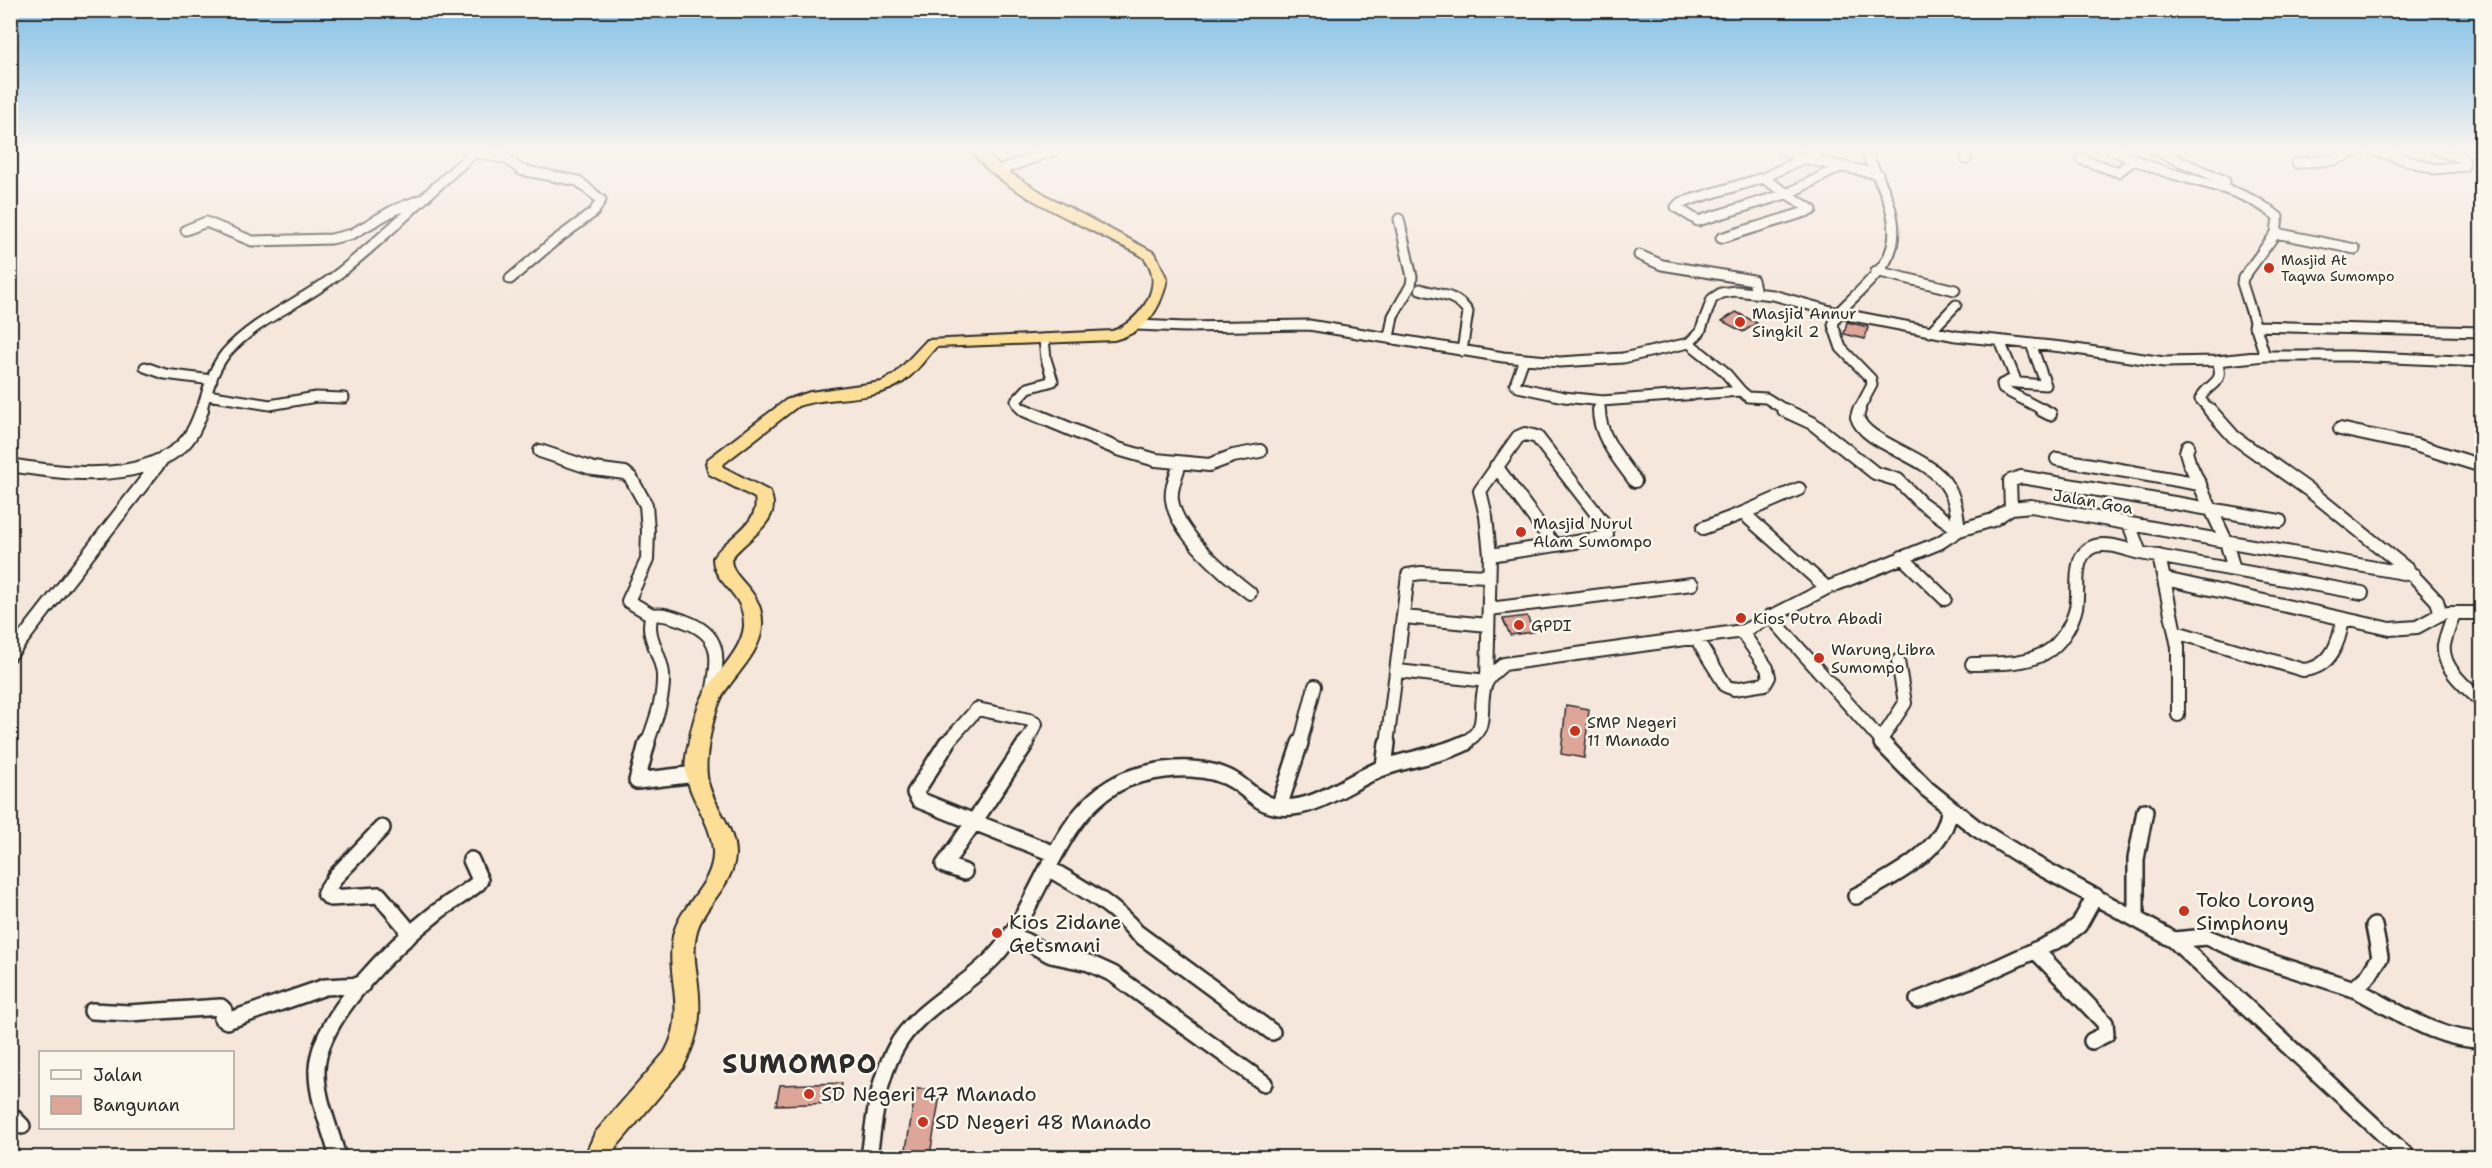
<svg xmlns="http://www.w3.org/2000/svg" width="2492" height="1168" viewBox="0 0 2492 1168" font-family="'Shantell Sans',sans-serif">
  <rect width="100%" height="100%" fill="#f5e7db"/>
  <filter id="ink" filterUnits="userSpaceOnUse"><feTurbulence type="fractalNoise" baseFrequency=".0167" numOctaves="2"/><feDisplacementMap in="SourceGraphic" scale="12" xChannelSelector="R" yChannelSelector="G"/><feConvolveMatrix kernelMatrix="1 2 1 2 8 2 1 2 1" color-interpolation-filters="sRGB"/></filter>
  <g filter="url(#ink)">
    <path fill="#dea599" stroke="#2b2b2b" stroke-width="1.5" d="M1736 312 1757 323 1743 332 1722 321Z
      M1847 322 1868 327 1865 339 1844 334Z
      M1527 616 1534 632 1510 635 1503 619Z
      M1566 705 1589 709 1584 758 1561 754Z
      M842 1083 839 1103 776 1105 780 1085Z
      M916 1089H941L930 1155H905Z"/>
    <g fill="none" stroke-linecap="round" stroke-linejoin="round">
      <defs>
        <path id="minor-far2" d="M1781 150 1806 159 1878 174
          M1821 150 1763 178 1680 203 1676 207 1698 221 1789 193 1842 166
          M2112 150C2126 156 2140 163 2155 168 2198 184 2241 186 2278 217L2276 233 2243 278 2242 283 2265 356
          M2155 150 2225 181
          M2373 150 2435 169 2464 166 2465 160 2462 158 2436 150
          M474 152 507 159 521 170 578 181 601 200 594 212 552 243 510 279
          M978 152 989 150
          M1966 159 1967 150
          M2081 159 2118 172 2135 159
          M2297 163 2334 160 2360 150
          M998 171 1055 150
          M186 230 206 222 252 241 331 239 352 234 394 210 420 200
          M2276 233 2355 249
          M1721 238 1812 210 1763 178
          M1639 255 1662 265 1753 280 1756 293
          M1876 271 1955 290
          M1420 289C1438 295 1457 294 1468 312L1462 351
          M1136 325 1185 327 1309 325 1503 357 1560 362 1623 358 1689 343 1700 332 1712 299 1721 293 1735 291 1773 295 1838 313C1854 296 1874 280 1886 261 1907 226 1881 181 1864 150
          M2254 326 2482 332
          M1930 332 1956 305
          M1389 338 1393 316 1411 285 1412 277 1399 219
          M2000 341 2015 378 2002 384 2003 389 2045 411
          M1524 359 1515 384 1518 387 1564 397 1603 401
          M145 367 165 374 212 380
          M2006 382 2046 385 2031 344
          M1741 391 1748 397 1766 398 1787 411
          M207 395 270 405 316 397 344 398
          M201 411C208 391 212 370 226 353 255 320 300 303 334 277 386 238 428 191 478 150
          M1028 411 1020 408 1016 401 1028 388 1053 381 1046 359 1044 339
          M1599 411 1601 401 1741 391 1723 370 1689 343
          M1858 411 1872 385 1871 379 1841 348 1833 325 1838 313 1956 336 2062 347 2164 362 2217 361 2265 356H2350L2482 362
          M2211 411 2200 399C2208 382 2226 385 2217 361"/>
        <path id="minor-far1" d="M1024 410 1118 449 1156 460 1209 465 1233 456 1260 451
          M1599 410C1599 437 1620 460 1635 481
          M1784 410 1812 423 1875 473 1898 480 1920 502 1959 530 1993 520 2011 508 2031 506 2414 575
          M2042 410 2050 414
          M2340 429 2415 445 2482 466
          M1525 434 1537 437 1606 526 1607 535 1602 538 1490 555 1486 516 1480 491 1518 437Z
          M2188 446 2186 452 2189 462 2226 541 2234 570
          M540 451 594 469 625 473 631 478 646 505 648 531 647 560 628 601 652 615
          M2057 459 2200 484
          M1180 463C1177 474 1170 488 1172 500 1176 533 1225 574 1250 593
          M10 465C63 473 132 484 178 449 191 439 197 424 202 410
          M1496 466 1554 545
          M1799 489 1743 513 1827 588
          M2011 508 2010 481 2021 477 2280 521
          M1703 528 1743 513
          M2140 553 2362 593
          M2159 556 2178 647V715
          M1902 557 1945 599
          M2165 579 2390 629 2417 627 2441 614 2437 601 2407 569 2310 491 2234 437 2210 410
          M1489 609 1692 584
          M2448 613H2482
          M2454 613C2451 623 2446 634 2444 645 2441 668 2467 688 2482 702
          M1770 616 1884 744
          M1404 617 1488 625
          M2176 632 2303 670C2331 668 2339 643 2343 619
          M1696 638 1726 686 1734 689 1765 684 1769 677 1767 668 1742 632
          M10 655 163 458
          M1972 664C1995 663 2024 665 2045 653 2060 645 2072 625 2076 608 2080 590 2070 554 2095 546 2109 542 2127 550 2140 553L2129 524
          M1398 671 1487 681 1490 555
          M1881 740 1905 703 1898 661
          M647 744C655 722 664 699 663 675 662 655 644 635 652 615 663 613 674 617 684 621 724 635 718 659 712 694
          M946 744 977 709 1030 720 1036 724 1025 744
          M1300 744 1315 686
          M1387 744 1408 575 1421 573 1488 576
          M1462 744C1492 728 1477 711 1485 686 1488 676 1497 670 1504 664L1743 631 1827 588 1939 543 1959 530C1957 515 1956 499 1947 486 1928 454 1865 445 1857 417L1859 410"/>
        <path id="minor" d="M647 743 637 781 696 774
          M947 743 915 793 919 800 974 822
          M1882 743 1927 789 1976 828 2031 862 2174 940 2409 1158
          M1384 767 1387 743
          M1279 807 1300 743
          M974 822 1055 854
          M974 822 1026 743
          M382 828 336 876 325 893 330 898 379 895 405 926 408 937
          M1048 868C1080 887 1112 903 1136 932L1272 1032
          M964 872 944 865 974 822
          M1856 896C1889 879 1949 849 1949 808
          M2136 916V859L2145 811
          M1012 934 1051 955 1089 963 1113 974 1264 1083
          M2174 940 2206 937 2261 959 2354 989 2369 975 2380 957 2374 926
          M2035 950 2105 1023 2106 1034 2092 1041
          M2354 989C2396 1009 2434 1040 2482 1040
          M1918 1000 1975 978 2062 938 2079 925 2095 896
          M92 1011 129 1013 221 1007 224 1010 222 1018 227 1021 325 987 362 985
          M10 1114 22 1126
          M338 1158C331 1130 316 1098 317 1069 319 1016 397 943 437 912 450 902 465 894 478 883L480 880 471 860
          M869 1158C874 1121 877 1082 895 1049 917 1008 963 990 994 957 1047 900 1059 792 1144 774 1173 767 1210 765 1236 782 1248 790 1259 803 1274 806 1311 815 1350 780 1383 768 1410 758 1439 756 1465 743"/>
        <path id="highway" d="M970 150H982L1002 168 1049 197 1155 253 1167 279C1161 310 1146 332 1114 340L936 347C926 358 916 373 903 382 873 403 831 395 798 406L722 465 723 467 769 491C786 520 745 539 731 559 731 581 764 589 762 626 761 651 737 673 724 693 716 707 712 725 709 741 707 755 705 768 708 782 714 807 735 827 735 854 734 887 702 905 696 935 693 948 695 963 697 976 702 1013 700 1034 683 1068L613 1151 610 1158H584L595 1133 665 1052C688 1011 665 977 673 936 679 905 714 885 713 852 712 817 681 793 686 757 690 735 694 712 705 692 717 672 742 650 744 626 745 591 713 585 713 558 725 538 761 524 755 498L709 474 706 463 708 459 786 400 810 392 882 382 895 374 927 340 1112 331C1139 322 1166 286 1145 259 1138 251 1118 245 1108 239 1068 218 996 187 970 150Z"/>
      </defs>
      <use href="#minor-far2" stroke="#2b2b2b" stroke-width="13"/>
      <use href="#minor-far1" stroke="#2b2b2b" stroke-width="16"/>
      <use href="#minor" stroke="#2b2b2b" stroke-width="20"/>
      <use href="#highway" stroke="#2b2b2b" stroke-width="4"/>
      <use href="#minor-far2" stroke="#fbf7ec" stroke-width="9"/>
      <use href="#minor-far1" stroke="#fbf7ec" stroke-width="12"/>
      <use href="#minor" stroke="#fbf7ec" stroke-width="15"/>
      <use href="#highway" fill="#fcde96" fill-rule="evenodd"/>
    </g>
  </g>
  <linearGradient id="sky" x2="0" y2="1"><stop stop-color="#7fbfe6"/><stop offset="0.48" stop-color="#faf4ef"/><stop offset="1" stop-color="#faf4ef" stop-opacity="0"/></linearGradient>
  <rect width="2492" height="313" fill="url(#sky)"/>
  <g fill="#c8321e" stroke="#fbf7ec" stroke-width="2">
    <circle cx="2269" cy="268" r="6"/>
    <circle cx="1740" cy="322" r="6"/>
    <circle cx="1521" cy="532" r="6"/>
    <circle cx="1741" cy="618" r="6"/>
    <circle cx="1519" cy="625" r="6"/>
    <circle cx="1819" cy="658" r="6"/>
    <circle cx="1575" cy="731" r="6"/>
    <circle cx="2184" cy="911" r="6"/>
    <circle cx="997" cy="933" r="6"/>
    <circle cx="809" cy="1094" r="6"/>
    <circle cx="923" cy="1122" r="6"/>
  </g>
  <g text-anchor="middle" stroke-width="5" stroke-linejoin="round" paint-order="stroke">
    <g font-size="14" fill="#2b2b2b" stroke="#fbf7ec" text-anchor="start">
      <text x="2281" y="265">Masjid At<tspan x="2281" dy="16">Taqwa Sumompo</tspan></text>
    </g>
    <g font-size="16" fill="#2b2b2b" stroke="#fbf7ec" text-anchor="start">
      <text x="1752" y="319">Masjid Annur<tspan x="1752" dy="18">Singkil 2</tspan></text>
      <text x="1533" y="529">Masjid Nurul<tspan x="1533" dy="18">Alam Sumompo</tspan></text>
      <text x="1753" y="624">Kios Putra Abadi</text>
      <text x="1531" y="631">GPDI</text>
      <text x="1831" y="655">Warung Libra<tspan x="1831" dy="18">Sumompo</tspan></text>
      <text x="1587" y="728">SMP Negeri<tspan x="1587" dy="18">11 Manado</tspan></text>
    </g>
    <g font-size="16" fill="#2b2b2b" stroke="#fbf7ec">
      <text transform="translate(2093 501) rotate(10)" y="6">Jalan Goa</text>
    </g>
    <g font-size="20" fill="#2b2b2b" stroke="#fbf7ec" text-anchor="start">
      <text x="2196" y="907">Toko Lorong<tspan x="2196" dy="23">Simphony</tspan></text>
      <text x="1009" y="929">Kios Zidane<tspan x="1009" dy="23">Getsmani</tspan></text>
      <text x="821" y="1101">SD Negeri 47 Manado</text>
      <text x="935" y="1129">SD Negeri 48 Manado</text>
    </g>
    <g font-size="27" font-weight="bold" letter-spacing="1.5" fill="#2b2b2b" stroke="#fbf7ec">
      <text x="800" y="1073">SUMOMPO</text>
    </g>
  </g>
  <rect width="2492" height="1168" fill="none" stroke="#fbf7ec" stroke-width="36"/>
  <rect x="18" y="18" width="2456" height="1132" fill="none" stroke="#2b2b2b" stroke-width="2" filter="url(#ink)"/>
  <rect x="39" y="1051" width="195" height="78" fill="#fbf7ec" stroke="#a8a59f" stroke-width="1.5"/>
  <rect x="51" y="1070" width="30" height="9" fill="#fbf7ec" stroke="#a8a59f" stroke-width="1.5"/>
  <text x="93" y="1081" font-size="18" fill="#2b2b2b">Jalan</text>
  <rect x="51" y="1096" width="30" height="18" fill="#dea599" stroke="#a8a59f" stroke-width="1.5"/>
  <text x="93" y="1111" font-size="18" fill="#2b2b2b">Bangunan</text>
</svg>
